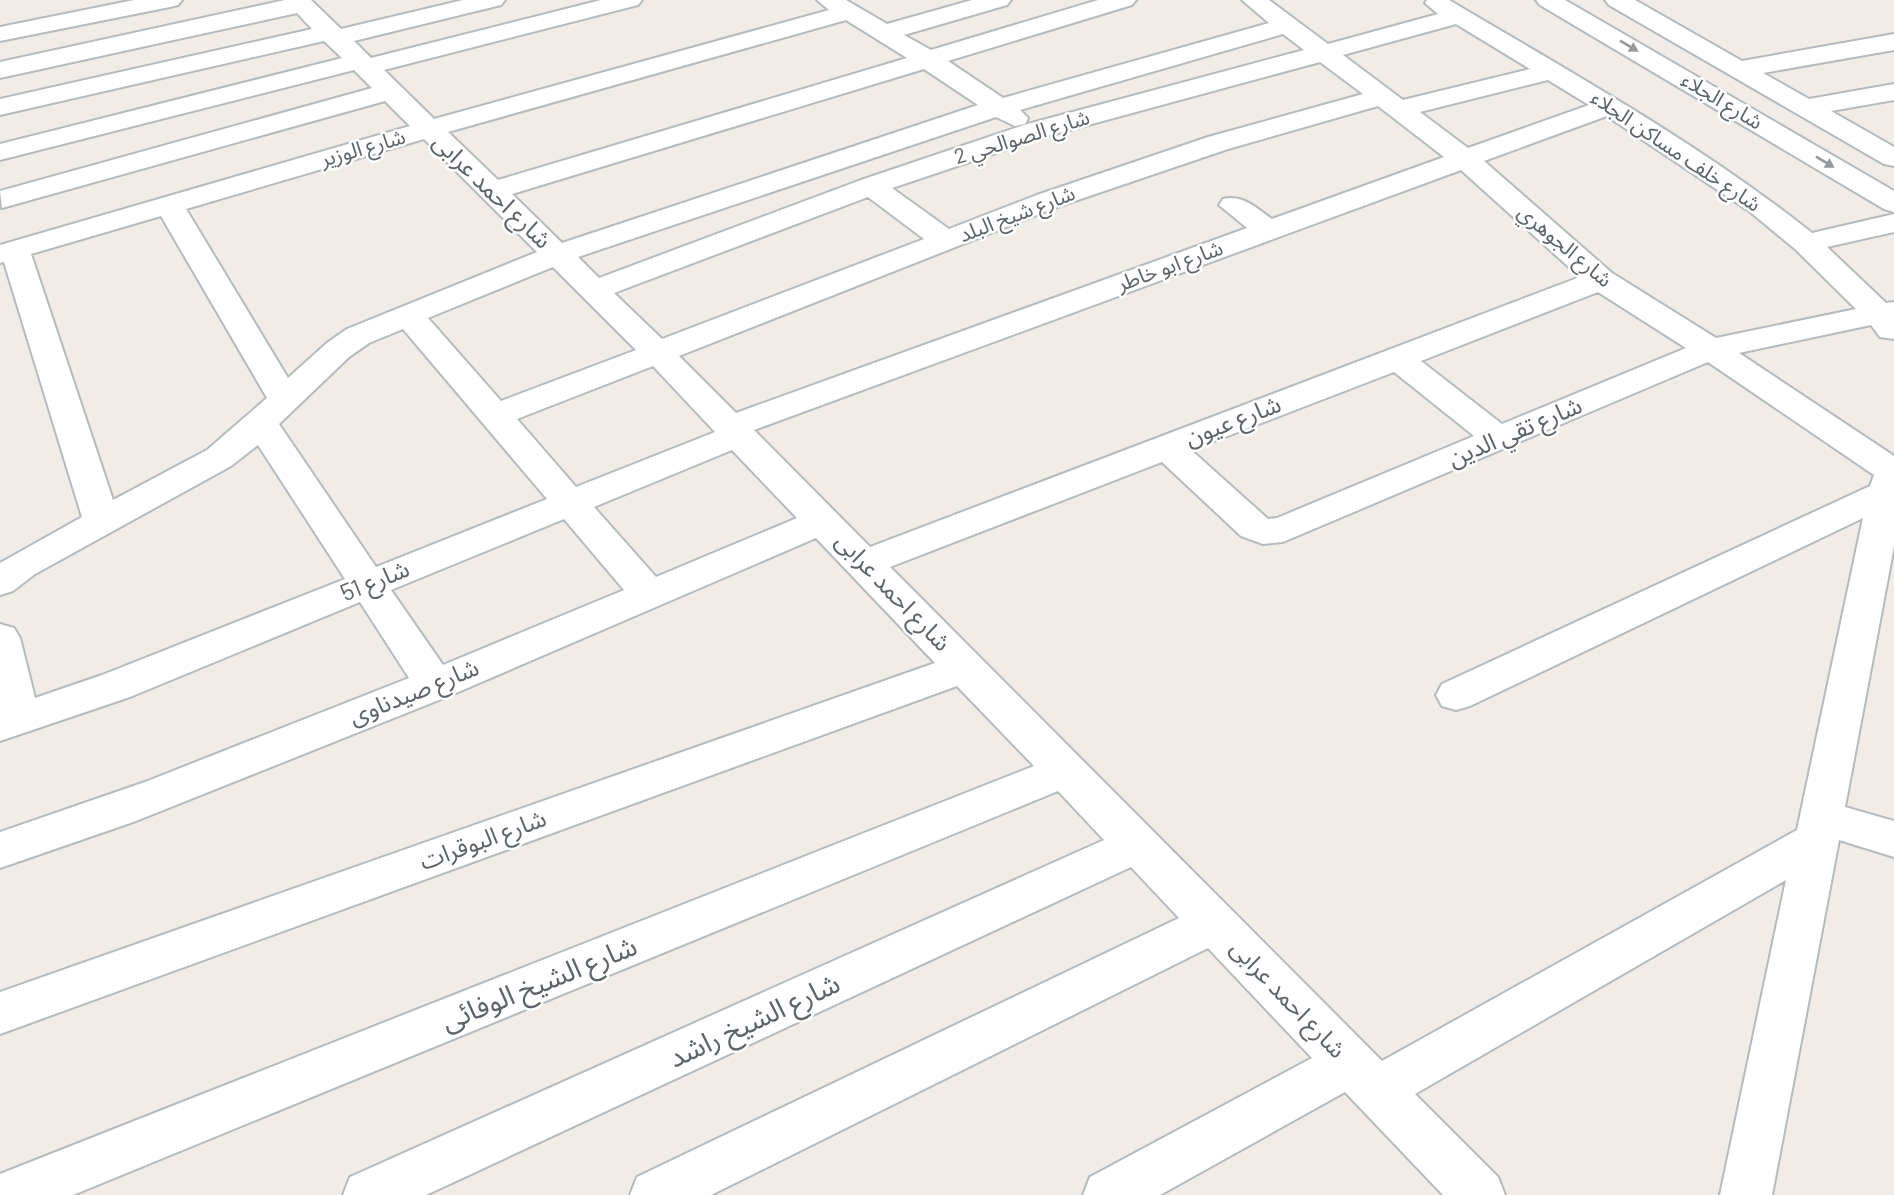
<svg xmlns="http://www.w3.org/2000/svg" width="1894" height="1195" viewBox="0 0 1894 1195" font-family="Barlow,'Noto Sans Arabic',sans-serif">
  <rect width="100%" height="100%" fill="#f1ede6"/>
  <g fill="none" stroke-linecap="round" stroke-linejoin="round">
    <defs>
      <path id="minor" d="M134 0H182L178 5 170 7 0 41V27Z
        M285 0H311L341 29 463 0H505L501 5 354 41 371 58 601 0H642L638 5 384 70 434 119 829 10 817 0H846L887 24 972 0H1011L1007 5 904 35 931 50 1098 0H1136L1132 5 948 61 1003 98 1269 23 1242 0H1269L1328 44 1438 14 1425 3 1427 0H1449C1572 73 1699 143 1812 233L1894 214V232L1827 247 1886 303 1894 302V339L1880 337 1871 325 1739 353 1894 456V546L1845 807 1894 821V857L1839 840 1772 1195H1720L1786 880 1415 1094 1498 1177 1505 1195H1443L1345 1092 1160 1195H1083L1090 1177 1312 1058 1208 948 711 1195H630L637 1177 1179 918 1131 867 426 1195H343L350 1177 1104 840 1058 791 73 1195H0V1174L1034 766 957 686 0 1034V992L935 663 816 538 449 696 136 821 0 868V832L145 782 409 678 360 602 130 697 0 741V624L14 628 20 638 35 698 102 675 345 579 258 445 231 466 35 574 13 591 0 595V563L82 517 4 262 0 263V245L410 126 385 101 2 208 0 191 372 88 354 70 0 160V144L342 58 324 41 0 115V99L312 29 297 13 0 78V62ZM846 20 907 58 498 180 448 132ZM1456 24 1530 69 1403 100 1343 55ZM1283 34 1304 50 1024 125 861 180 599 278 578 257 996 117 1015 126 1025 124 1028 118 1020 110ZM1320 62 1363 94 1208 137 1037 195 949 229 892 188 1044 137ZM924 69 978 105 562 243 512 194ZM1548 80 1589 105 1468 148 1420 112ZM1378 106 1444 157 1272 219C1256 208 1243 194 1223 199L1219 205 1247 228 736 413 679 356 1057 207 1228 149ZM1607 116 1749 211 1795 249 1856 309 1716 338 1612 273 1484 161ZM424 139 537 252 347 329 327 343 288 378 186 209ZM1461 170 1580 277 870 547 754 430ZM868 197 924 239 662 339 614 293ZM161 216 267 398 207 450 113 500 31 254ZM553 267 636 350 501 401 428 318ZM1598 292 1686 348 1502 424 1421 361ZM403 329 547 499 376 567 279 424 349 357 369 343ZM1708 362 1874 475 1870 486 1442 684 1436 695 1442 706 1456 710 1470 706 1863 518 1797 830 1382 1061 890 567 1162 462 1241 536 1263 544 1283 542ZM653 366 715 432 576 487 517 419ZM1394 372 1474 436 1277 518 1268 519 1191 450ZM732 450 797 518 656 577 594 507ZM564 519 624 590 443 665 391 590Z
        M1536 0H1565L1894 191V212L1884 209 1540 5Z
        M1605 0H1635L1742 61 1894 34V50L1763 73 1809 99 1894 84V100L1831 111 1894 147V166L1884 164 1609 5Z"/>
    </defs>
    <use href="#minor" stroke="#b6babe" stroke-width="4"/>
    <use href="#minor" fill="#fff" fill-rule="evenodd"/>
  </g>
  <defs><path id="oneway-solid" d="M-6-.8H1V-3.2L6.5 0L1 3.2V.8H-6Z" transform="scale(1.75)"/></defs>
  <g fill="#969a9d">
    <use href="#oneway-solid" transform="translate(1629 46) rotate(31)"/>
    <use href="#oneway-solid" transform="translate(1825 162) rotate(31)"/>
  </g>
  <g text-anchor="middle" stroke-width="5" stroke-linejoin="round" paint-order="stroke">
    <g font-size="21" fill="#5d6368" stroke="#fff">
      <text transform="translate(1722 101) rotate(31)" y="7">شارع الجلاء</text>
      <text transform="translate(1022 137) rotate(-17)" y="7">شارع الصوالحي 2</text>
      <text transform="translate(363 148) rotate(-16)" y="7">شارع الوزير</text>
      <text transform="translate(1676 151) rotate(34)" y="7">شارع خلف مساكن الجلاء</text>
      <text transform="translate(1017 214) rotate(-21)" y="7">شارع شيخ البلد</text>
      <text transform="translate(1565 246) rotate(40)" y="7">شارع الجوهري</text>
      <text transform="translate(1170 266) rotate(-20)" y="7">شارع ابو خاطر</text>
    </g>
    <g font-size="24" fill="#5d6368" stroke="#fff">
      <text transform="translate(492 191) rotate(44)" y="8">شارع احمد عرابى</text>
      <text transform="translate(1233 421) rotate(-21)" y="8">شارع عيون</text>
      <text transform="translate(1515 432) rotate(-23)" y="8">شارع تقي الدين</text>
      <text transform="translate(375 581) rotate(-22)" y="8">شارع 51</text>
      <text transform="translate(893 592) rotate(46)" y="8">شارع احمد عرابى</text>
      <text transform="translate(414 692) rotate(-22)" y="8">شارع صيدناوى</text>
      <text transform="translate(483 840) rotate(-20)" y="8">شارع البوقرات</text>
      <text transform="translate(1288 999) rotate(46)" y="8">شارع احمد عرابى</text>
    </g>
    <g font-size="28" fill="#5d6368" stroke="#fff">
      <text transform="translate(539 983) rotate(-22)" y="10">شارع الشيخ الوفائى</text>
      <text transform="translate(754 1020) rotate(-25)" y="10">شارع الشيخ راشد</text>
    </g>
  </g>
</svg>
